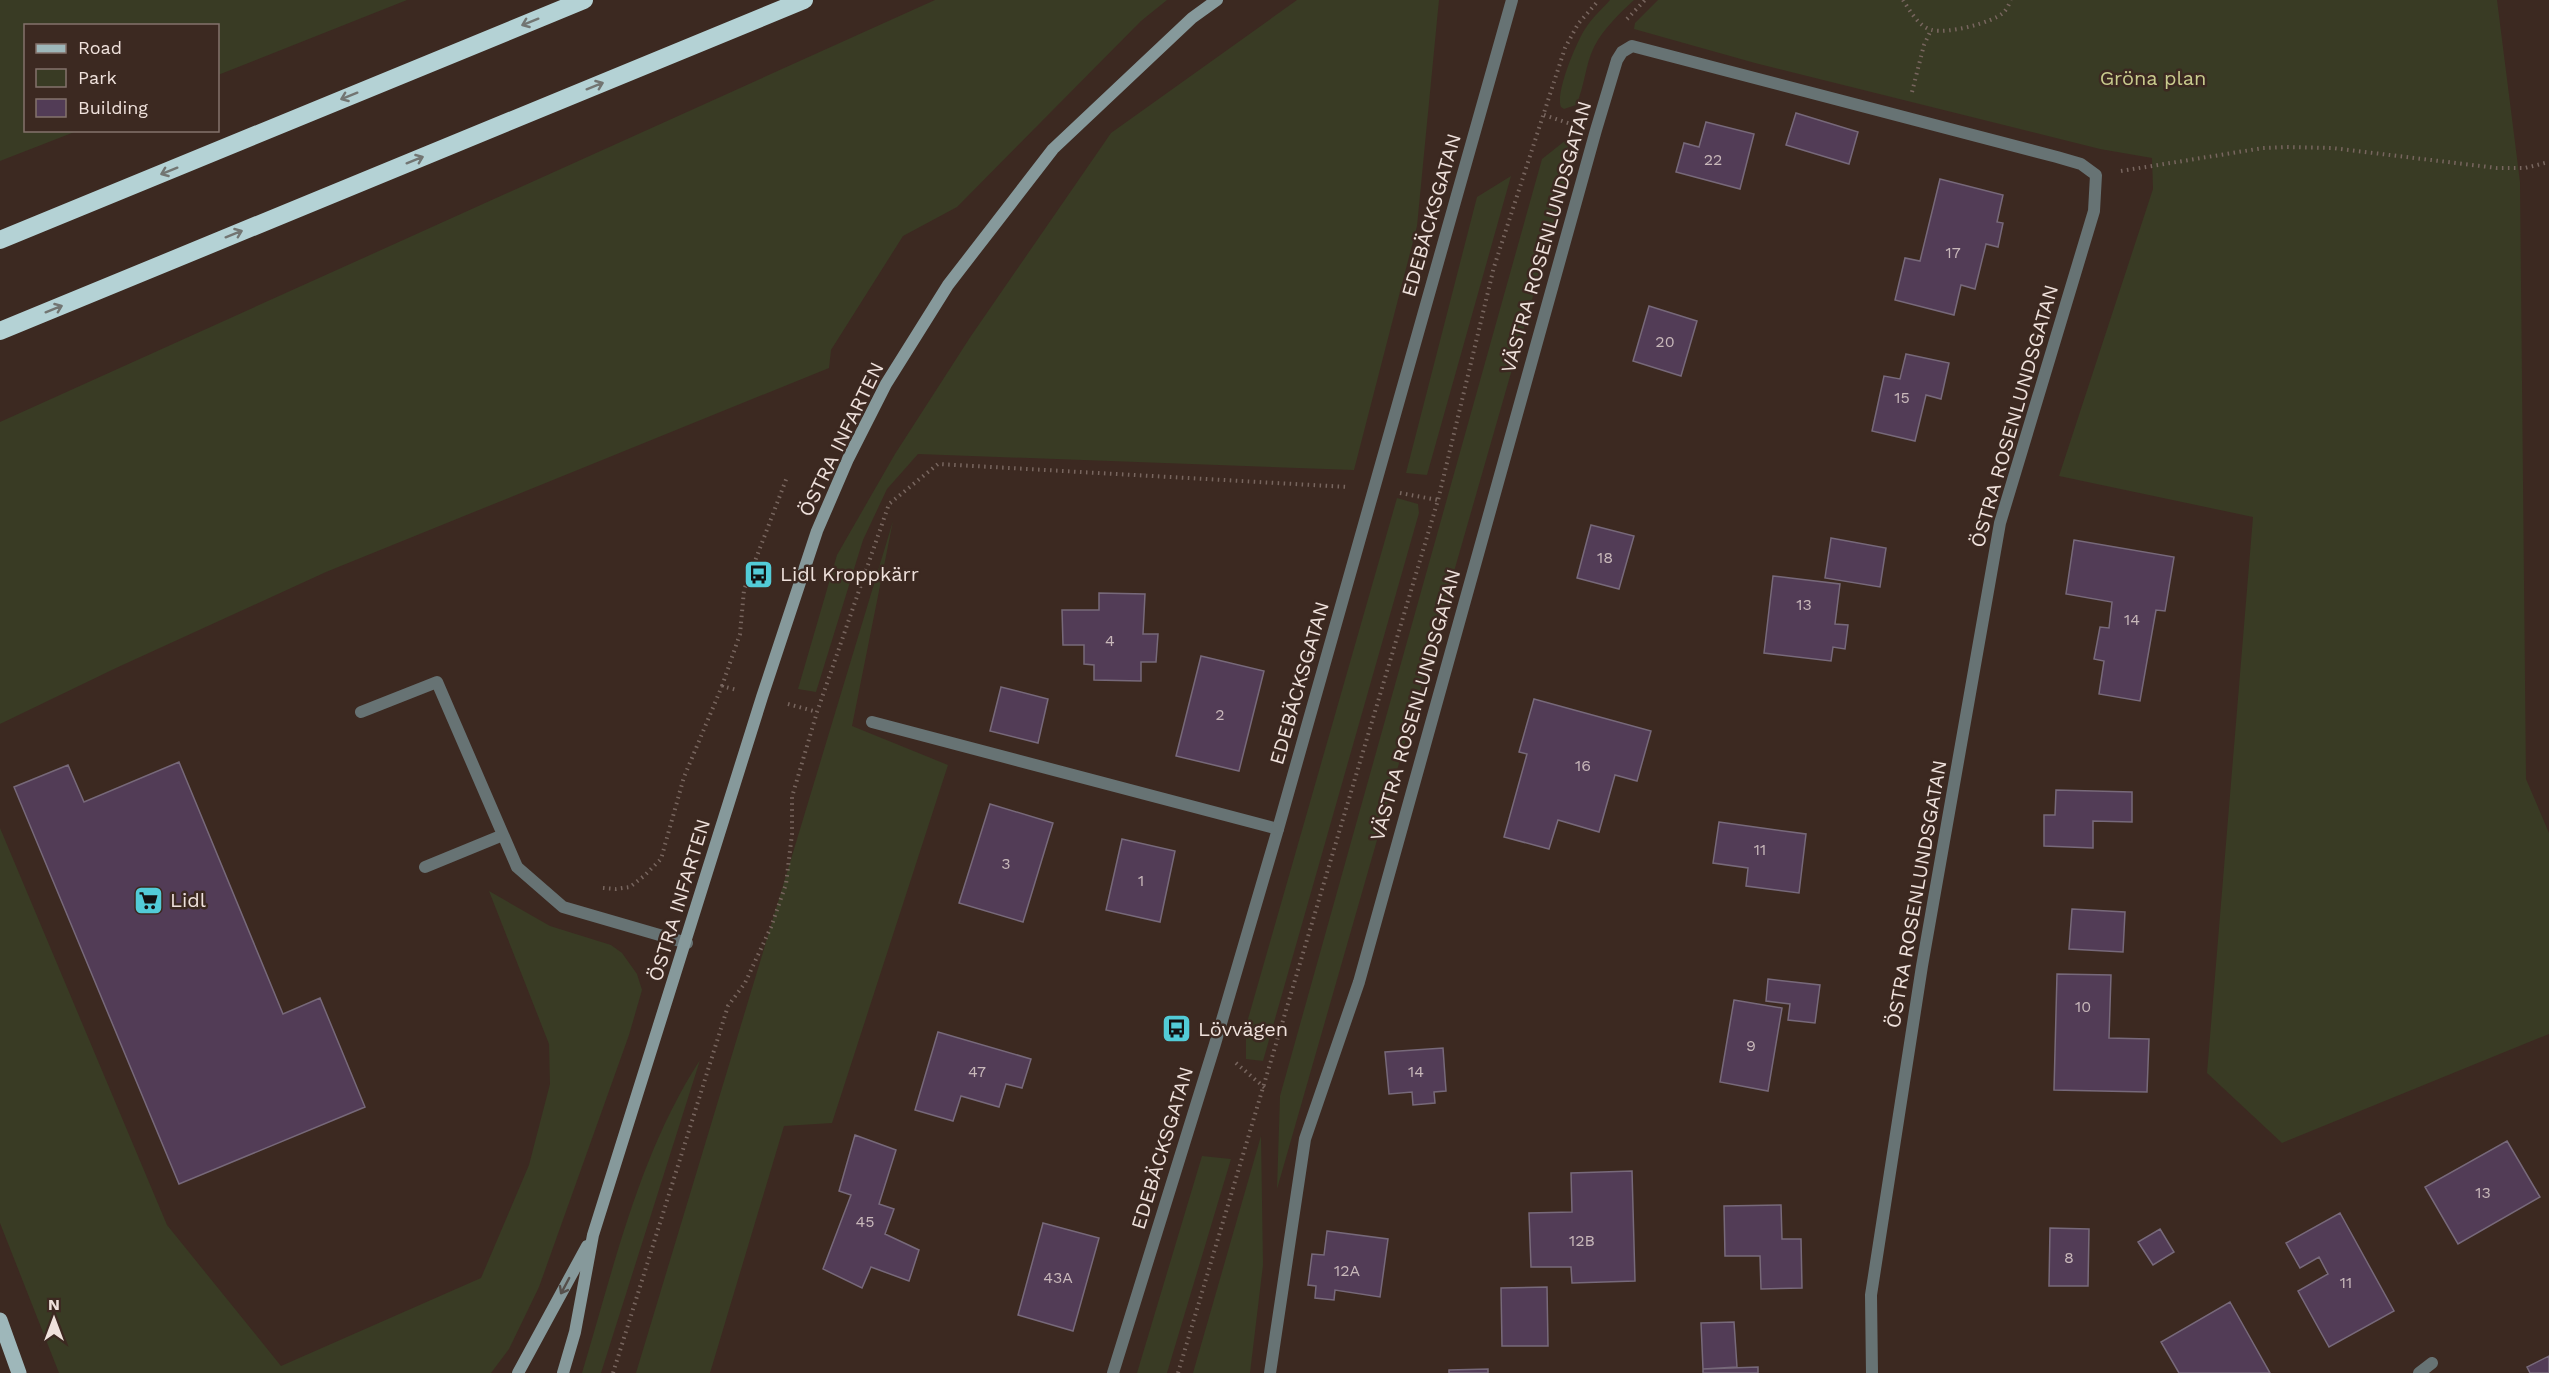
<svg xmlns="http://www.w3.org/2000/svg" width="2549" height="1373" viewBox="0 0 2549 1373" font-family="'Work Sans',sans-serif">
  <rect width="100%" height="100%" fill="#3c2921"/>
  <path fill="#393b24" d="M0 0H407L218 75V26H26V130L77 131 0 161Z
    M935 0H1167L1141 21 957 207 903 236 831 350 829 368 326 572 116 668 0 724V422Z
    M1297 0H1439L1417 226 1354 470 918 454 887 489 863 540 816 692 798 689 837 555 895 454 971 336 1111 133Z
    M1610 0H1634C1619 14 1604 28 1594 47 1585 65 1585 86 1576 105L1564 109 1561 107C1555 93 1576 43 1585 29 1592 18 1602 9 1610 0Z
    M1658 0H2497L2520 182 2526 779 2549 833V1034L2282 1143 2207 1073 2253 517 2059 476 2153 189 2152 158 2100 149 1755 63 1634 29 1635 23Z
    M1566 140 1572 160 1277 1189 1280 1096 1542 159Z
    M1511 176 1427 475 1406 473 1477 197Z
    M1397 498 1418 504 1419 513 1263 1061 1246 1059V1026Z
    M893 521 852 726 948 765 832 1123 784 1126 710 1373H636Z
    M0 828 167 1225 281 1366 481 1278 529 1165 550 1084 549 1044 489 891 550 926 611 945 622 953 637 974 642 990 629 1035 539 1287 509 1349 491 1373H59L0 1223Z
    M700 1060 601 1373H582C614 1267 639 1154 700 1060Z
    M1261 1136 1263 1265 1250 1373H1193Z
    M1202 1156 1231 1159 1167 1373H1137Z"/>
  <path fill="#523c56" stroke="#77697a" stroke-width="1.5" d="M1796 113 1858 132 1849 164 1786 145Z
    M1706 122 1754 134 1740 189 1676 172 1684 143 1699 147Z
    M1940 179 2003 195 1997 222 2003 223 1998 247 1986 244 1975 289 1961 285 1954 315 1895 300 1905 258 1920 261Z
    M1649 306 1697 321 1681 376 1633 361Z
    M1906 354 1949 363 1941 399 1926 395 1915 441 1872 431 1884 376 1900 379Z
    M1591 525 1634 536 1619 589 1577 578Z
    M1831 538 1886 548 1880 587 1825 578Z
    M2074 540 2174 557 2165 611 2156 610 2140 701 2099 694 2104 661 2094 659 2100 627 2109 628 2112 602 2066 594Z
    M1773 576 1840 584 1835 624 1848 625 1845 649 1833 647 1831 661 1764 653Z
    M1099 593 1145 594 1143 634H1158L1156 662H1141V681L1094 680V665L1084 664V645H1063L1062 610H1099Z
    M1201 656 1264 671 1239 771 1176 756Z
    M1001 687 1048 699 1038 743 990 731Z
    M1534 699 1651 731 1637 781 1615 775 1599 832 1558 820 1549 849 1504 837 1527 754 1519 752Z
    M179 762 283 1014 320 998 365 1107 179 1184 14 787 68 765 84 802Z
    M2056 790 2132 792V822L2093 821V848L2044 846V815H2055Z
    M990 804 1053 823 1023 922 959 903Z
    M1719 822 1806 834 1799 893 1746 886 1748 868 1713 863Z
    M1122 839 1175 851 1160 922 1106 910Z
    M2072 909 2125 912 2123 952 2069 949Z
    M2057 974 2111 975 2109 1038 2149 1039 2147 1092 2054 1090Z
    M1768 979 1820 985 1815 1023 1788 1020 1790 1004 1766 1001Z
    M1734 1000 1782 1008 1768 1091 1720 1082Z
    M938 1032 1031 1059 1022 1088 1006 1084 999 1107 961 1096 953 1121 915 1110Z
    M1443 1048 1446 1091 1434 1092 1435 1103 1413 1105 1412 1092 1389 1094 1385 1052Z
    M855 1135 896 1150 879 1204 894 1209 885 1234 919 1250 909 1281 871 1267 862 1288 823 1269 851 1195 839 1191Z
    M2507 1141 2540 1197 2458 1244 2425 1187Z
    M1632 1171 1635 1281 1572 1283 1571 1267H1531L1529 1213 1572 1212 1571 1173Z
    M1781 1205 1782 1239H1801L1802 1288 1761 1289 1760 1256H1725L1724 1206Z
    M2340 1213 2394 1311 2329 1347 2298 1291 2328 1274 2319 1257 2300 1268 2286 1243Z
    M1043 1223 1099 1238 1073 1331 1018 1315Z
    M2050 1228 2089 1229 2088 1286H2049Z
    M2160 1229 2174 1252 2153 1265 2138 1242Z
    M1327 1231 1388 1239 1380 1297 1335 1290 1334 1300 1315 1298 1316 1286 1308 1285 1312 1254 1324 1255Z
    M1547 1287 1548 1346H1502L1501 1288Z
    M2230 1302 2270 1373H2179L2161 1342Z
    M1734 1322 1737 1367 1703 1369 1701 1323Z
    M2549 1356V1373H2530L2527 1367Z
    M1758 1367V1373H1703V1369Z
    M1488 1369V1373H1449V1370Z"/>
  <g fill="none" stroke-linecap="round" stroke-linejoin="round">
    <path stroke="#78665f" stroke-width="4" stroke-dasharray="1.5 4.5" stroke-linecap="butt" d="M1903 0C1910 11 1919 27 1932 30 1947 34 1993 23 2004 12 2007 9 2009 4 2011 0
      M1627 19 1645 0
      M1912 92 1924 45 1931 30
      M1544 115 1571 124
      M2121 171 2263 148 2287 147 2332 148 2497 168H2525L2549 162
      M1400 493 1438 500
      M722 686 740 634 744 590 787 477
      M788 704 817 712
      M603 888 616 889 630 887 644 876 661 859 684 777 722 686 737 690
      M1236 1063 1265 1088
      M613 1373 728 1006 745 983 771 927 786 884 792 834V797L817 712 889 504 938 464 1348 487
      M1178 1373 1438 500 1494 267 1565 48 1578 24 1599 0"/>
    <path stroke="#677374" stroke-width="12" d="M361 712 437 682 517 867 563 907 687 943
      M872 722 1278 829
      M425 867 503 835"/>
    <path stroke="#677374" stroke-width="12" d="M1113 1373 1215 1044 1278 829 1512 0
      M1270 1373 1305 1139 1359 982 1596 130 1617 60 1622 52 1632 46 2057 157 2081 164 2096 175 2094 211 2000 523 1922 966 1871 1295 1872 1373
      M2419 1373 2432 1363"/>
    <path stroke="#86999b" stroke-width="12" d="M518 1373 587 1246
      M563 1373 575 1332 593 1235 762 697 817 531 848 459 886 384 948 285 1053 149 1192 18 1217 0"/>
    <path stroke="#9eb7ba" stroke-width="15" d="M0 1320 19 1373"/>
    <path stroke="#b4d2d5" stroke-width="18" d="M0 240 584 0
      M0 331 804 0"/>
  </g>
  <defs><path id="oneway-shaft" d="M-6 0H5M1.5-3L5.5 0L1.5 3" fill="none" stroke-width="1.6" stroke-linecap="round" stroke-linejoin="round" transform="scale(1.5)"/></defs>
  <g stroke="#727572">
    <use href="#oneway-shaft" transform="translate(530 22) rotate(158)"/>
    <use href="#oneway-shaft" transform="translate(595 86) rotate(-22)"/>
    <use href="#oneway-shaft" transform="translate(349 96) rotate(158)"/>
    <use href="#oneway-shaft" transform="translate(415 160) rotate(-22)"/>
    <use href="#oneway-shaft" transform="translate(169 171) rotate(158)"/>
    <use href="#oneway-shaft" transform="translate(234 234) rotate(-22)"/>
    <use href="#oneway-shaft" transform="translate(54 309) rotate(-22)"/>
  </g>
  <use stroke="#56504c" href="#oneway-shaft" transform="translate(565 1286) rotate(118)"/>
  <defs>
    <symbol id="bus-square" viewBox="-11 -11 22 22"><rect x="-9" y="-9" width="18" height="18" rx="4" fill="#52cbd7" stroke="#3c2921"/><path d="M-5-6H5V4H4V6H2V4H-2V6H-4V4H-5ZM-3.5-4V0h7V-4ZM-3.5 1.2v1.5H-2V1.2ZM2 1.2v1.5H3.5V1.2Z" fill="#111"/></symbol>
    <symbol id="supermarket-square" viewBox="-11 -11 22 22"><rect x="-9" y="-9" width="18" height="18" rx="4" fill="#52cbd7" stroke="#3c2921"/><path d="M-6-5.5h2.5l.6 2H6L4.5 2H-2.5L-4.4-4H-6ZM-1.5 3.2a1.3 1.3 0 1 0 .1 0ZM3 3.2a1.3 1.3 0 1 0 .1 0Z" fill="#111"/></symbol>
  </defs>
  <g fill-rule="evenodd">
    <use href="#bus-square" x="742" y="558" width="33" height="33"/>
    <use href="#supermarket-square" x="132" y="884" width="33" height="33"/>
    <use href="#bus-square" x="1160" y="1012" width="33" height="33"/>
  </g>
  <g text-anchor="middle" stroke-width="5" stroke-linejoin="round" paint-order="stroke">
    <g font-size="16" fill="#c8b8ba">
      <text x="1713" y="165">22</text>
      <text x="1953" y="258">17</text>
      <text x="1665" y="347">20</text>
      <text x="1902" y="403">15</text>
      <text x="1605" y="563">18</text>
      <text x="1804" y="610">13</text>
      <text x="2132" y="625">14</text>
      <text x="1110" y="646">4</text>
      <text x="1220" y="720">2</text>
      <text x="1583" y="771">16</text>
      <text x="1760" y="855">11</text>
      <text x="1006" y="869">3</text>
      <text x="1141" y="886">1</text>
      <text x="2083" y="1012">10</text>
      <text x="1751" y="1051">9</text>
      <text x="977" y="1077">47</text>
      <text x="1416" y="1077">14</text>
      <text x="2483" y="1198">13</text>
      <text x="865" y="1227">45</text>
      <text x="1582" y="1246">12B</text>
      <text x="2069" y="1263">8</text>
      <text x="1347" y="1276">12A</text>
      <text x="1058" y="1283">43A</text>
      <text x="2346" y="1288">11</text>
    </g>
    <g font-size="20" fill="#c9cc8e" stroke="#3c2921">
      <text x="2153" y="85">Gröna plan</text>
    </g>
    <g font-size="20" fill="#efe1dc" stroke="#3c2921">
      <text transform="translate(1431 215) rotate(-74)" y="7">EDEBÄCKSGATAN</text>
      <text transform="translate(1546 237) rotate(-74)" y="7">VÄSTRA ROSENLUNDSGATAN</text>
      <text transform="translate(2014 416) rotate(-74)" y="7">ÖSTRA ROSENLUNDSGATAN</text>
      <text transform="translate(841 439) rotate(-64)" y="7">ÖSTRA INFARTEN</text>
      <text transform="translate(1299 683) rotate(-74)" y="7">EDEBÄCKSGATAN</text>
      <text transform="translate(1415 705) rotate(-74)" y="7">VÄSTRA ROSENLUNDSGATAN</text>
      <text transform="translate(1916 894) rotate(-80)" y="7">ÖSTRA ROSENLUNDSGATAN</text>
      <text transform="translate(679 900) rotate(-73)" y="7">ÖSTRA INFARTEN</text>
      <text transform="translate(1162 1148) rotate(-73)" y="7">EDEBÄCKSGATAN</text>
    </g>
    <g font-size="20" fill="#efe1dc" stroke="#3c2921" text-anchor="start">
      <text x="780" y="581">Lidl Kroppkärr</text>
      <text x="170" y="907">Lidl</text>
      <text x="1198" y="1036">Lövvägen</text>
    </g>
  </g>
  <rect x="24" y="24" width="195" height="108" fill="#3c2921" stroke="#84736c" stroke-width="1.5"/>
  <rect x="36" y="44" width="30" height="9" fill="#9eb7ba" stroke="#84736c" stroke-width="1.5"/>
  <text x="78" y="54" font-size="18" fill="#efe1dc">Road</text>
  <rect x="36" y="69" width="30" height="18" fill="#393b24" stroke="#84736c" stroke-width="1.5"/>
  <text x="78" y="84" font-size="18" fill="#efe1dc">Park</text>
  <rect x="36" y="99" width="30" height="18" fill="#523c56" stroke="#84736c" stroke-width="1.5"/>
  <text x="78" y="114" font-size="18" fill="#efe1dc">Building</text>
  <g transform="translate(54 1319)" stroke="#3c2921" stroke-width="4.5" paint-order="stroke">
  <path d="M0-4.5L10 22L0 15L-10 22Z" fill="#efe1dc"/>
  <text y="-9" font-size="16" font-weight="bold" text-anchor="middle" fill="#efe1dc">N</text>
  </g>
</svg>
